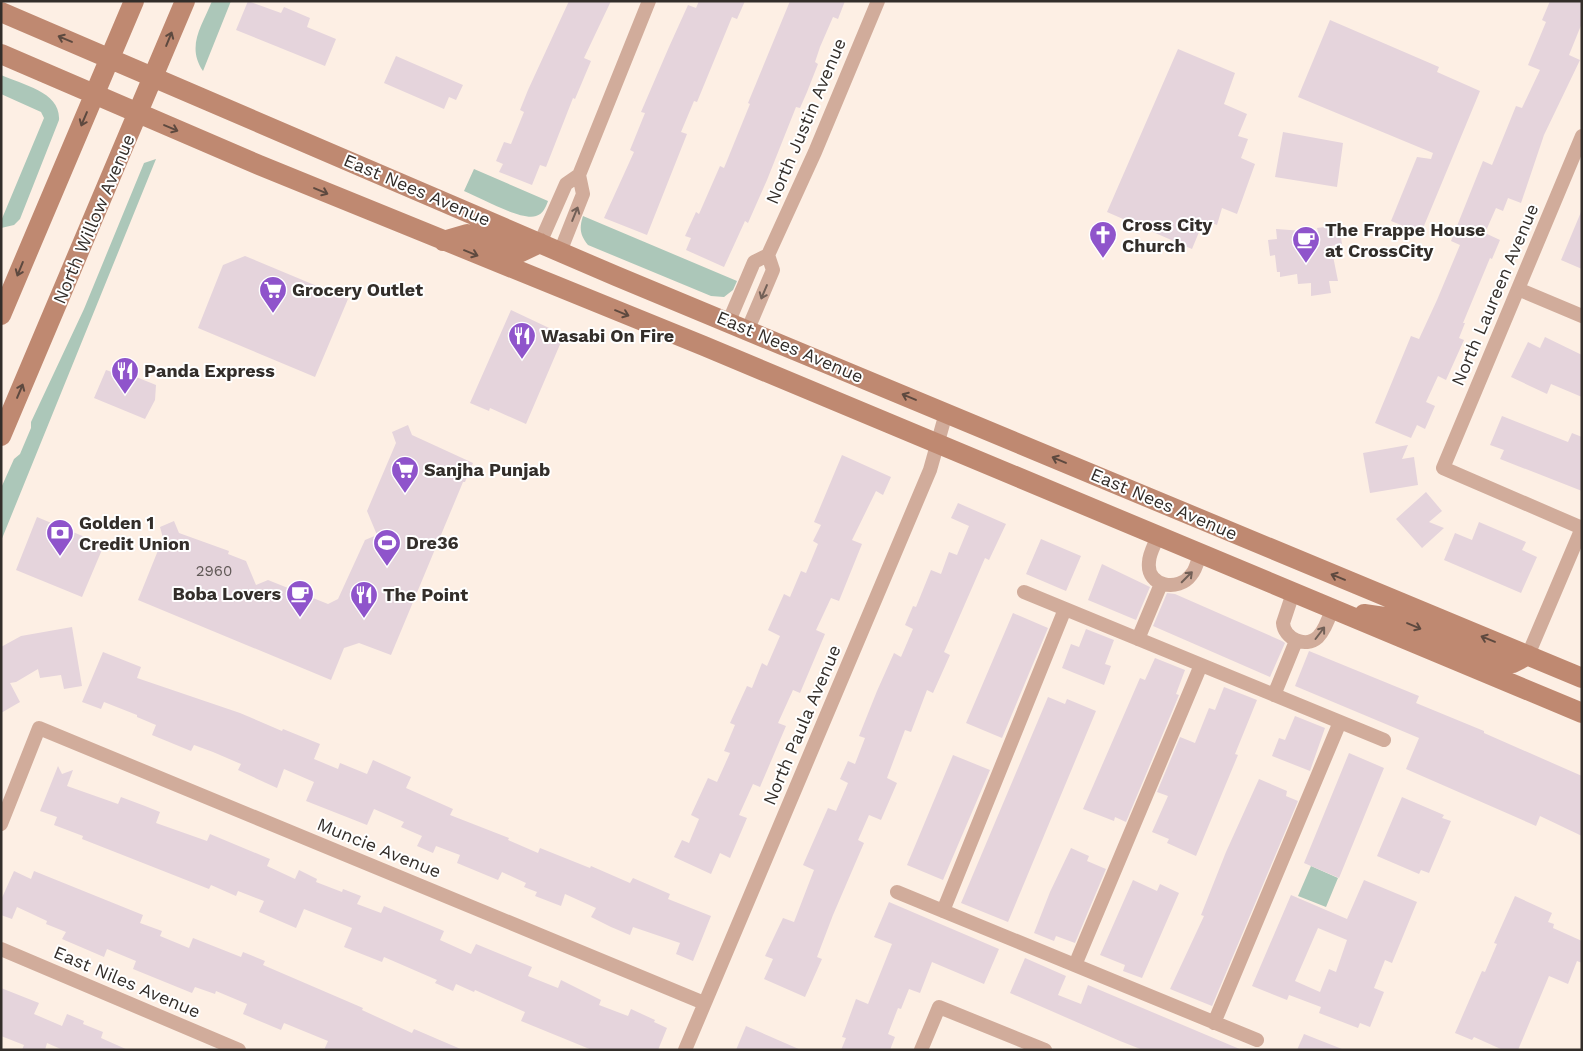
<svg xmlns="http://www.w3.org/2000/svg" width="1583" height="1051" viewBox="0 0 1583 1051" font-family="'Work Sans',sans-serif">
  <rect width="100%" height="100%" fill="#fdefe4"/>
  <path fill="#acc7b9" d="M212 1H231L203 71C186 46 202 26 212 1Z
    M1 75C23 85 61 92 59 120L20 219 14 225 1 228V221L44 118 41 112 1 94Z
    M156 159 1 541V488L14 459 20 454 31 428V422L84 309 144 163Z
    M474 169 548 201C546 207 543 214 536 216 521 221 479 197 464 191Z
    M583 216 737 281 733 290 724 297 711 296 588 245C580 235 579 228 583 216Z
    M1311 866 1338 878 1326 907 1298 896Z"/>
  <path fill="#e5d4dc" fill-rule="evenodd" d="M248 1 281 13 284 7 310 18 307 27 336 39 325 66 236 30Z
    M569 1H611L584 58 591 61 575 99 573 98 546 167 540 165 532 185 499 172 503 164 496 161 504 142 511 144 524 112 520 110 528 90Z
    M699 1H745L737 19 732 17 697 102 694 101 681 132 687 134 647 235 604 218 634 152 630 150 645 113 641 112 669 47 688 5 696 8Z
    M790 1H845L838 19 833 17 820 47 815 62 818 64 807 92 800 108 796 107 767 180 748 223 745 221 724 267 686 250 691 238 685 236 696 212 699 214 720 166 724 168 750 104 748 103Z
    M1550 1H1582V23L1569 55 1580 60 1544 135 1521 203 1508 198 1503 211 1496 208 1485 233 1500 240 1492 259 1490 258 1463 323H1465L1459 338 1464 340 1446 380 1438 376 1426 402 1435 406 1425 429 1417 425 1411 438 1375 423 1411 336 1419 339 1437 300 1460 245 1451 241 1483 161 1492 165 1516 106 1522 108 1540 70 1528 65 1546 22 1542 20Z
    M1330 20 1439 67 1437 72 1480 91 1421 233 1391 221 1417 157 1431 159 1433 153 1298 97Z
    M1178 49 1235 73 1224 104 1247 114 1238 136 1248 139 1241 158 1255 164 1237 214 1222 208 1217 225 1204 220 1192 249 1107 212Z
    M396 56 463 85 456 100 449 97 444 109 384 83Z
    M1283 132 1343 143 1337 187 1275 177Z
    M1581 212H1582V269L1561 260Z
    M1339 225 1342 244 1331 246 1338 281H1329L1331 293 1311 296V283L1298 284 1297 274 1280 277V272H1277L1275 255 1270 256 1268 240 1277 239 1276 229 1318 232 1317 228Z
    M245 256 348 299 315 377 198 328 223 265Z
    M511 310 564 335 526 424 490 408 489 411 470 403Z
    M1545 337 1582 355V397L1551 384 1547 394 1511 377 1528 342 1540 348Z
    M114 368 156 385 155 400 145 419 94 398 106 370 112 372Z
    M1502 416 1568 442 1572 433 1582 437V491L1500 459 1504 450 1490 445Z
    M408 425 412 435 473 463 465 482H463L391 655 359 643 344 648 331 680 138 600 163 538 160 527 174 521 179 533 229 551 228 554 246 561 256 585 268 580 328 604 338 599 365 540 377 535 367 511 396 443 392 432Z
    M1408 445 1402 459 1414 457 1418 485 1370 493 1363 453Z
    M842 455 891 477 883 495 876 491 852 540 862 544 839 601 831 598 816 630 825 634 800 693 793 690 778 723 786 726 760 787 753 784 739 815 747 818 730 858 720 853 711 874 674 857 682 840 689 843 699 819 691 815 708 778 717 782 730 753 724 751 735 725 730 723 747 686 752 688 762 663 767 666 780 636 768 630 784 594 790 597 801 571 806 573 818 544 813 541 821 525 814 522Z
    M1426 492 1442 511 1429 522 1444 528 1422 548 1396 519Z
    M958 503 1006 524 989 560 985 558 944 652 950 655 933 693 927 690 911 732 905 730 887 778 897 783 881 820 869 815 858 840 864 843 833 915 817 957 822 959 805 997 764 979 773 959 765 956 783 918 794 922 814 870 803 865 828 808 836 811 848 783 840 779 848 761 855 764 865 738 859 736 877 691 894 653 901 657 913 629 905 625 913 606 916 607 931 570 941 574 949 552 957 555 969 526 951 518Z
    M37 517 104 545 82 597 16 570Z
    M1479 522 1526 542 1522 550 1537 557 1521 593 1444 560 1455 533 1472 540Z
    M1041 539 1081 556 1066 591 1026 574Z
    M1102 564 1150 587 1136 620 1088 600Z
    M1167 593 1175 594 1282 641 1285 643 1270 677 1153 626Z
    M1013 613 1048 628 1002 738 966 723Z
    M72 627 82 686 64 689 61 675 40 678 38 669 16 682 10 683 20 702 1 713V647L21 636Z
    M1086 629 1114 640 1105 664 1111 666 1104 685 1062 668 1071 644 1079 647Z
    M1309 651 1419 696 1416 703 1484 731V733L1582 776V836L1540 816 1536 826 1406 769 1419 738 1295 686Z
    M103 652 141 667 137 678 240 713 282 731 283 729 320 744 314 759 338 769 340 763 367 774 373 760 411 777 406 788 453 809 450 815 509 838 508 840 538 853 540 848 590 868 591 866 630 883 633 878 670 894 668 899 711 916 693 961 676 954 680 943 633 927 630 935 611 927 591 917 596 908 565 894 561 906 535 896 537 892 524 887 526 883 502 872 498 880 457 863 460 855 436 846 433 853 417 846 422 836 401 827 404 822 374 809 367 825 306 801 314 782 284 769 277 788 238 770 241 764 213 752 194 745 191 751 152 735 156 725 137 717V715L104 702 101 709 82 702Z
    M1155 658 1185 670 1176 694 1179 695 1126 822 1115 817 1114 821 1083 809 1140 678 1145 680Z
    M1224 687 1257 700 1235 754 1238 755 1196 856 1167 843 1169 839 1152 832 1168 796 1157 792 1180 737 1195 743 1209 708 1215 710Z
    M1048 697 1065 704 1067 699 1096 711 1008 922 961 903Z
    M1295 716 1325 728 1310 771 1272 756 1279 738 1285 740Z
    M1349 753 1384 768 1339 878 1304 863Z
    M953 755 990 770 943 880 907 865Z
    M58 766 62 774 73 770 67 786 118 804 121 797 145 806 160 812 156 823 207 841 210 834 270 859 267 866 295 879 299 870 317 879 316 882 342 892 343 889 361 896 357 904 381 913 384 906 444 931 440 940 471 954 476 944 532 967 528 976 558 988 561 980 601 1000 599 1005 628 1016 631 1009 655 1020 654 1022 667 1028 658 1050H592L521 1021 525 1012 475 990 474 992 456 984 453 991 435 983 437 980 384 957 382 962 344 947 352 928 304 909 296 928 259 912 264 901 238 891 236 896 211 885 209 889 82 839 83 836 54 825 57 817 40 811Z
    M1259 779 1287 791 1286 796 1298 801 1212 1006 1170 989 1204 916 1201 915 1226 852Z
    M1402 797 1444 815 1442 818 1451 821 1429 873 1421 870 1419 874 1377 856Z
    M1071 848 1089 856 1087 861 1106 869 1075 943 1056 936 1054 941 1034 933 1050 892Z
    M14 871 31 879 34 871 143 915 140 923 162 931 160 936 189 948 193 938 241 957 243 952 265 961 263 965 363 1008 362 1010 412 1033 414 1029 463 1050H324L328 1041 284 1023 281 1030 243 1014 247 1004 216 991 215 994 195 987 192 993 133 969 136 961 107 949 104 957 62 939 66 932 46 924 47 921 17 907 12 919 1 915V900Z
    M1133 880 1157 891 1160 884 1179 893 1142 978 1123 971 1125 965 1100 955Z
    M1364 880 1417 902 1392 963 1385 960 1374 988 1384 992 1370 1027 1360 1023 1358 1028 1319 1013 1321 1007 1289 995 1287 1000 1252 986 1291 895 1347 919ZM1318 928 1347 940 1336 972 1329 969 1320 992 1295 981Z
    M1515 896 1552 913 1548 922 1554 924 1553 928 1582 941V963L1577 961 1568 984 1549 976 1518 1050H1503L1474 1037 1472 1040 1455 1033 1482 971 1485 972 1497 944 1494 943Z
    M889 902 999 949 984 984 932 962 920 993 909 989 901 1009 898 1008 888 1034 895 1037 890 1050H841L846 1038 842 1037 856 999 868 1004 892 944 874 937Z
    M1025 958 1066 976 1058 995 1081 1004 1088 985 1242 1050H1143L1120 1041 1010 993Z
    M1 988 39 1003 34 1014 62 1026 67 1014 84 1021 83 1024 103 1032 101 1038 128 1050H63L47 1043 45 1050H22L24 1045 1 1036Z
    M746 1026 801 1050H736Z
    M1304 1034 1342 1049V1050H1297Z"/>
  <g fill="none" stroke-linecap="round" stroke-linejoin="round">
    <path stroke="#d1ac9b" stroke-width="14" d="M1582 136 1443 468 1582 528
      M540 243 566 184 579 175
      M560 252 583 194 579 175 649 1
      M1518 289 1582 316
      M729 321 754 262 768 255 815 152 878 1
      M748 329 773 270 768 255
      M1158 536C1155 544 1149 554 1149 562 1146 587 1179 592 1191 575 1196 570 1198 560 1200 553
      M1024 592 1384 740
      M1293 593 1283 623C1284 638 1305 649 1318 637 1325 630 1329 618 1332 609
      M1138 639 1161 584
      M1528 655 1582 528
      M1274 695 1296 641
      M1 824 39 728 704 1003
      M897 892 1257 1040
      M943 911 1065 609
      M1 949 239 1050
      M1075 965 1201 665
      M1214 1023 1340 722
      M685 1050 930 470 946 413
      M921 1050 939 1007 1045 1050"/>
    <path stroke="#bf8971" stroke-width="20" d="M1 12 616 276 1582 678
      M1 54 259 165 704 346 1582 713
      M443 241 467 234 519 253 540 243
      M1 315 134 1
      M1 436 185 1
      M1364 614 1398 619 1499 662 1513 663 1528 655"/>
  </g>
  <defs><path id="oneway-shaft" d="M-6 0H5M1.5-3L5.5 0L1.5 3" fill="none" stroke-width="1.6" stroke-linecap="round" stroke-linejoin="round" transform="scale(1.25)"/></defs>
  <g stroke="#5d493f">
    <use href="#oneway-shaft" transform="translate(65 39) rotate(-157)"/>
    <use href="#oneway-shaft" transform="translate(169 39) rotate(-68)"/>
    <use href="#oneway-shaft" transform="translate(84 119) rotate(113)"/>
    <use href="#oneway-shaft" transform="translate(171 128) rotate(23)"/>
    <use href="#oneway-shaft" transform="translate(321 191) rotate(23)"/>
    <use href="#oneway-shaft" transform="translate(471 253) rotate(22)"/>
    <use href="#oneway-shaft" transform="translate(20 269) rotate(112)"/>
    <use href="#oneway-shaft" transform="translate(622 313) rotate(22)"/>
    <use href="#oneway-shaft" transform="translate(20 391) rotate(-67)"/>
    <use href="#oneway-shaft" transform="translate(909 397) rotate(-157)"/>
    <use href="#oneway-shaft" transform="translate(1059 460) rotate(-157)"/>
    <use href="#oneway-shaft" transform="translate(1338 577) rotate(-158)"/>
    <use href="#oneway-shaft" transform="translate(1414 626) rotate(23)"/>
    <use href="#oneway-shaft" transform="translate(1488 639) rotate(-158)"/>
  </g>
  <g stroke="#726057">
    <use href="#oneway-shaft" transform="translate(575 214) rotate(-68)"/>
    <use href="#oneway-shaft" transform="translate(764 292) rotate(113)"/>
    <use href="#oneway-shaft" transform="translate(1187 577) rotate(-45)"/>
    <use href="#oneway-shaft" transform="translate(1320 633) rotate(-53)"/>
  </g>
  <defs>
    <symbol id="church-pin" viewBox="-11 -11 22 30"><path d="M0 17L-7.5 6A9.5 9.5 0 1 1 7.5 6Z" fill="#8f54cb" stroke="#fff"/><path d="M-1.2-6h2.4v3.5h3.3v2.4h-3.3V6h-2.4V-.1h-3.3v-2.4h3.3Z" fill="#fff"/></symbol>
    <symbol id="cafe-pin" viewBox="-11 -11 22 30"><path d="M0 17L-7.5 6A9.5 9.5 0 1 1 7.5 6Z" fill="#8f54cb" stroke="#fff"/><path d="M-5.5-4.5H6V0H3Q3 3.5 0 3.5H-2.5Q-5.5 3.5-5.5 0ZM3-3.2v2h1.7v-2ZM-6 4.5H4V6H-6Z" fill="#fff"/></symbol>
    <symbol id="supermarket-pin" viewBox="-11 -11 22 30"><path d="M0 17L-7.5 6A9.5 9.5 0 1 1 7.5 6Z" fill="#8f54cb" stroke="#fff"/><path d="M-6-5.5h2.5l.6 2H6L4.5 2H-2.5L-4.4-4H-6ZM-1.5 3.2a1.3 1.3 0 1 0 .1 0ZM3 3.2a1.3 1.3 0 1 0 .1 0Z" fill="#fff"/></symbol>
    <symbol id="restaurant-pin" viewBox="-11 -11 22 30"><path d="M0 17L-7.5 6A9.5 9.5 0 1 1 7.5 6Z" fill="#8f54cb" stroke="#fff"/><path d="M-5-6h1v4h1v-4h1v4h1v-4h1v5L-1.5 .5V6h-2V.5L-5-1ZM5-6V6H3V1.5H1.5Q1.5-4 5-6Z" fill="#fff"/></symbol>
    <symbol id="bank-pin" viewBox="-11 -11 22 30"><path d="M0 17L-7.5 6A9.5 9.5 0 1 1 7.5 6Z" fill="#8f54cb" stroke="#fff"/><path d="M-6-4H6V4H-6ZM0-2.3a2.3 2.3 0 1 0 0 4.6a2.3 2.3 0 1 0 0-4.6Z" fill="#fff"/></symbol>
    <symbol id="stadium-pin" viewBox="-11 -11 22 30"><path d="M0 17L-7.5 6A9.5 9.5 0 1 1 7.5 6Z" fill="#8f54cb" stroke="#fff"/><path d="M0-5a6.5 5 0 1 0 0 10a6.5 5 0 1 0 0-10ZM-3.5-1.8h7v3.6h-7Z" fill="#fff"/></symbol>
  </defs>
  <g fill-rule="evenodd">
    <use href="#church-pin" x="1087" y="219" width="32" height="43"/>
    <use href="#cafe-pin" x="1290" y="224" width="32" height="43"/>
    <use href="#supermarket-pin" x="257" y="274" width="32" height="43"/>
    <use href="#restaurant-pin" x="506" y="320" width="32" height="43"/>
    <use href="#restaurant-pin" x="109" y="355" width="32" height="43"/>
    <use href="#supermarket-pin" x="389" y="454" width="32" height="43"/>
    <use href="#bank-pin" x="44" y="517" width="32" height="43"/>
    <use href="#stadium-pin" x="371" y="527" width="32" height="43"/>
    <use href="#cafe-pin" x="284" y="578" width="32" height="43"/>
    <use href="#restaurant-pin" x="348" y="579" width="32" height="43"/>
  </g>
  <g text-anchor="middle" stroke-width="4" stroke-linejoin="round" paint-order="stroke">
    <g font-size="15" fill="#605856">
      <text x="214" y="576">2960</text>
    </g>
    <g font-size="18" fill="#332e2a" stroke="#fff">
      <text transform="translate(806 121) rotate(-67)" y="6">North Justin Avenue</text>
      <text transform="translate(417 190) rotate(23)" y="6">East Nees Avenue</text>
      <text transform="translate(94 219) rotate(-67)" y="6">North Willow Avenue</text>
      <text transform="translate(1495 295) rotate(-67)" y="6">North Laureen Avenue</text>
      <text transform="translate(790 347) rotate(23)" y="6">East Nees Avenue</text>
      <text transform="translate(1164 504) rotate(23)" y="6">East Nees Avenue</text>
      <text transform="translate(802 725) rotate(-67)" y="6">North Paula Avenue</text>
      <text transform="translate(379 848) rotate(22)" y="6">Muncie Avenue</text>
      <text transform="translate(127 982) rotate(23)" y="6">East Niles Avenue</text>
    </g>
    <g font-size="18" font-weight="bold" fill="#332e2a" stroke="#fff" text-anchor="start">
      <text x="1122" y="231">Cross City<tspan x="1122" dy="21">Church</tspan></text>
      <text x="1325" y="236">The Frappe House<tspan x="1325" dy="21">at CrossCity</tspan></text>
      <text x="292" y="296">Grocery Outlet</text>
      <text x="541" y="342">Wasabi On Fire</text>
      <text x="144" y="377">Panda Express</text>
      <text x="424" y="476">Sanjha Punjab</text>
      <text x="79" y="529">Golden 1<tspan x="79" dy="21">Credit Union</tspan></text>
      <text x="406" y="549">Dre36</text>
      <text x="281" y="600" text-anchor="end">Boba Lovers</text>
      <text x="383" y="601">The Point</text>
    </g>
  </g>
  <rect width="1583" height="1051" fill="none" stroke="#332e2a" stroke-width="5"/>
</svg>
